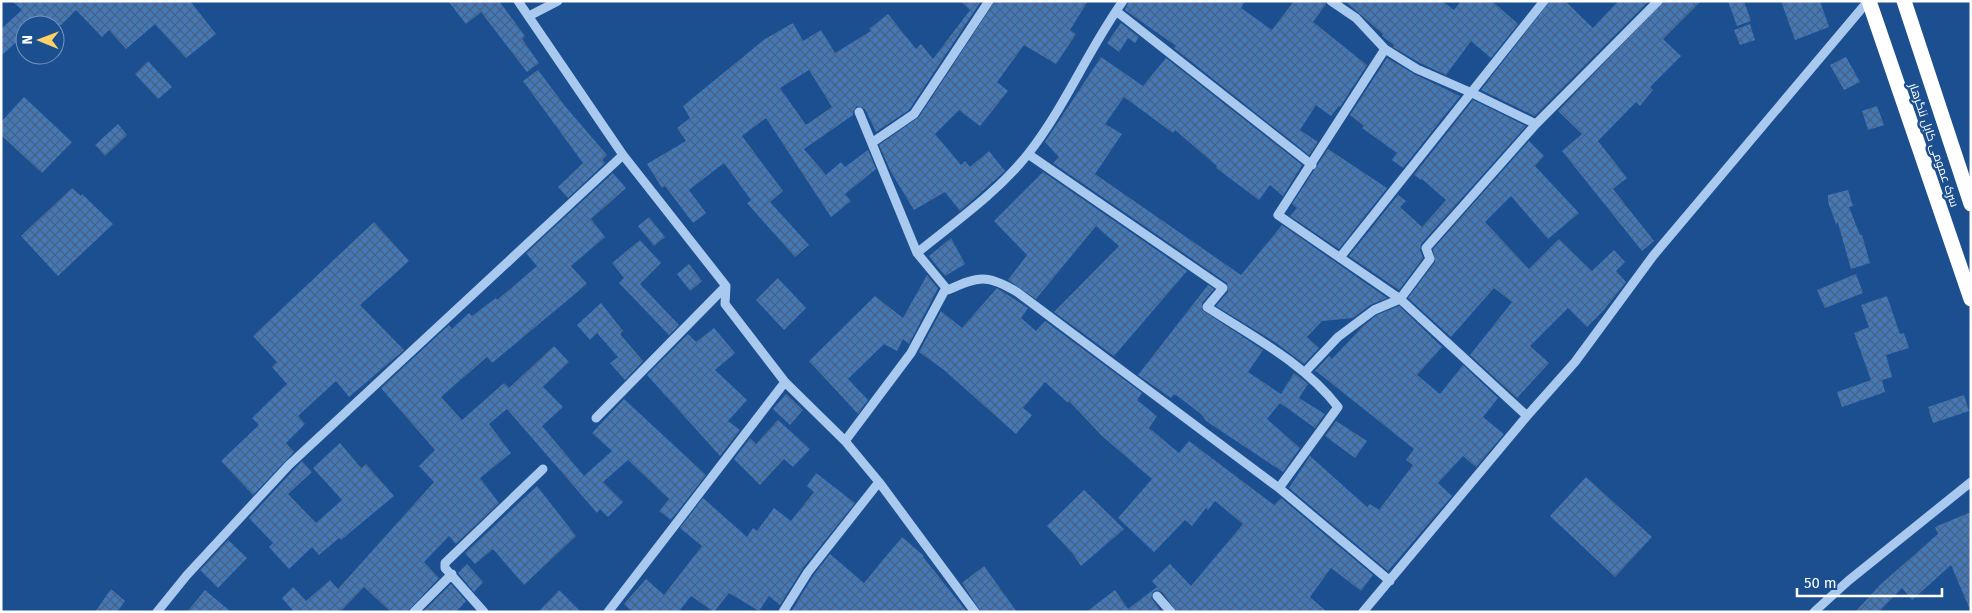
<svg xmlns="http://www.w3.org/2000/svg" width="1972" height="613" viewBox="0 0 1972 613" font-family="'Fira Sans',Cairo,sans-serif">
  <defs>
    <pattern id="building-cross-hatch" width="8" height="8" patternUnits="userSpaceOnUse" patternTransform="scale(1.25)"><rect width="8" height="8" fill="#4478b7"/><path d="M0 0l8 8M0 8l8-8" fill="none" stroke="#486282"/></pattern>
  </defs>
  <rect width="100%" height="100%" fill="#1b4f8f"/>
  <path fill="url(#building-cross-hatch)" fill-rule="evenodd" d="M12 1H190L216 34 186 58 155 24 126 49 109 30 102 37 76 10 61 25H25V34L1 56V29L22 10Z
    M448 1H499L525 36 522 39 539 63 527 72 481 12 466 24Z
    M960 1H981L909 110 876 132 865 109 857 106 853 111V115L804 149 826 175 841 162 845 167 868 150 876 169 845 194 851 201 831 217 766 118 742 136 783 191 770 202 809 245 795 257 747 203 751 200 724 163 689 190 706 213 693 223 665 186 662 188 647 164 686 141 677 128 690 118 683 106 765 39 793 23 803 41 821 30 835 53 871 31 869 29 888 14 916 49 921 44 933 59 970 10ZM809 70 832 107 806 125 780 88Z
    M995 1H1088L1070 30 1076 34 1056 64 1024 45 997 82 1008 91 980 126 959 110 935 134 961 165 965 161 970 167 989 151 1005 171 960 211 945 192 914 210 891 172 879 145 919 117Z
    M1129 1H1245L1241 8 1272 30 1294 1H1325L1326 4 1313 22 1367 65 1340 107 1339 106 1331 116 1316 105 1300 130 1318 142 1309 155 1174 48 1176 46 1125 10Z
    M1345 1H1442L1454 10 1461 1H1492L1518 24 1491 58 1471 41 1446 75 1420 63 1393 47 1394 45 1382 36 1383 34Z
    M1550 1H1565L1593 28 1618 1H1649L1535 116 1481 90Z
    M1664 1H1701L1663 39 1681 56 1650 87 1653 90 1640 106 1636 102 1598 141 1627 178 1613 189 1654 241 1642 251 1562 151 1582 134 1558 111Z
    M1728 1H1744L1751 21 1737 26Z
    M1781 1H1820L1829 27 1795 40Z
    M1121 23 1139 37 1135 43 1128 38 1119 52 1107 43Z
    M1750 24 1755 40 1740 45 1734 30Z
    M1101 57 1143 86 1166 58 1302 165 1283 196 1270 185 1259 200 1216 168 1217 166 1175 130 1173 133 1124 97 1105 124 1122 134 1095 174 1241 275 1282 225 1387 298 1370 305 1353 318 1322 321 1307 337 1319 348 1304 364 1275 342 1216 306 1228 292 1227 283 1053 163 1059 157 1045 142Z
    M1846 57 1860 82 1844 90 1830 65Z
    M1387 58 1414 74 1460 96 1403 168 1392 160 1397 153 1362 128 1364 126 1350 115Z
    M148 61 172 87 158 99 135 74Z
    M538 70 565 106 607 155 602 160 605 163 568 198 558 187 583 163 523 81Z
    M24 97 72 142 42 173 1 135V122Z
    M1473 100 1526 126 1421 244 1420 250 1423 258 1399 290 1349 256 1398 195 1406 201 1400 207 1422 227 1446 200 1422 179 1421 180 1414 175Z
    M1877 106 1884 125 1868 130 1862 111Z
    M118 124 127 135 105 156 95 145Z
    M1529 141 1544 156 1535 166 1579 213 1548 239 1511 196 1485 222 1529 269 1559 239 1592 271 1614 250 1625 262 1616 271 1626 282 1603 311 1587 327 1568 308 1530 346 1549 363 1517 398 1470 355 1512 302 1494 288 1451 337 1408 298 1435 262 1433 249Z
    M1328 149 1387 188 1339 249 1290 216 1297 208 1292 204Z
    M1043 172 1187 271 1114 356 1054 312 1119 246 1096 226 1036 299 1008 280 1027 255 994 221Z
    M613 173 626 188 591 219 605 237 571 266 587 284 492 363 487 357 441 397 462 420 504 383 509 388 554 346 569 362 543 387 563 407 542 426 584 476 612 451 592 433 624 399 706 475 671 520 659 511 669 499 628 460 603 482 623 502 608 517 600 509 597 513 507 409 489 424 511 453 480 478 499 503 456 544 449 536 424 562 439 578 407 612H391L364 587 340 612H294L282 598 293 587 306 601 330 580 338 589 434 482 419 466 435 450 381 388 449 325 452 329 469 313 472 316 496 298 497 300 537 266 526 253Z
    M72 188 81 196 82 194 113 224 58 276 21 236Z
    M1848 190 1853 206 1849 207 1860 235H1862L1870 263 1851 269 1838 223 1836 224 1828 202V195Z
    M649 217 665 237 654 246 638 226Z
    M374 222 409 261 360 305 404 350 349 397 336 381 298 416 305 424 286 443 294 452 253 495 221 461 259 425 252 418 287 384 272 367 277 362 253 336Z
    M951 238 965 264 945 276 929 256Z
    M640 240 661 263 640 284 679 325 669 335 619 283 624 278 612 263Z
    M689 264 702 281 690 291 677 274Z
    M1856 274 1863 293 1825 308 1817 290Z
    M927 275 938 288 909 344 903 339 897 351 884 344 848 379 868 400 858 414 809 361 875 296 903 318Z
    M778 278 806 308 784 330 756 300Z
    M1208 285 1214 289 1202 303V310L1263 350 1248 372 1281 394 1294 373 1308 384 1299 398 1325 414 1315 428 1280 403 1267 419 1300 448 1283 472 1206 421 1201 414 1176 395H1173L1171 398 1138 375Z
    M997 288 1028 308 1021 318 1036 331 1045 321 1142 393 1137 400 1157 416 1149 428 1179 453 1189 441 1274 505 1281 498 1373 575 1361 591 1331 568 1310 597 1327 612H1177L1162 592 1156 590 1153 592 1151 598 1162 612H1086L1115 590 1128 609 1157 587 1152 581 1170 564 1191 586 1243 524 1215 501 1208 510 1206 508 1192 526 1185 520 1154 552 1118 518 1152 479 1102 436 1069 401 1068 403 1045 382 1023 408 1032 415 1016 434 944 370 919 352 941 311 962 328Z
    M1887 296 1900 334 1904 333 1909 348 1886 355 1892 377 1882 380 1885 392 1842 407 1837 392 1871 380 1854 333 1869 327 1861 305Z
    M601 303 623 331 620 334 643 361 625 380 610 363 618 357 597 333 590 340 577 325Z
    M1399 306 1442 347 1417 375 1440 394 1463 365 1498 398 1483 417 1504 434 1476 467 1463 456 1438 483 1452 496 1388 571 1289 488 1310 456 1367 507 1370 504 1379 510 1413 465 1406 460 1414 449 1316 371 1314 372 1329 356 1332 359 1363 326 1377 315Z
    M714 328 735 353 715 370 747 400 728 421 740 430 720 456 647 375 688 334 696 342Z
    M786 394 803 410 790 425 773 409Z
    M1964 395 1969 411 1933 423 1928 407Z
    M778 420 810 449 793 467 784 459 760 485 734 459 750 438 756 444Z
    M1336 421 1367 441 1355 458 1325 436Z
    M340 443 361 468 366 464 394 496 341 540 339 538 319 555 312 547 289 569 269 547 273 543 249 518 302 461 312 472 288 494 316 523 342 500 313 468Z
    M816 473 855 503 803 568 780 605 769 596 759 611 729 593 714 612 691 596 680 610 682 612H632L624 604 646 579 664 595 702 546 680 528 703 498 747 537 753 528 757 531 774 508 791 521 814 492 807 486Z
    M1586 477 1652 537 1615 577 1550 516Z
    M537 486 576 536 524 585 493 549 475 564 465 553Z
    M1084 490 1124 529 1081 566 1073 554 1047 526Z
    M1971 512V612L1951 565 1912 600 1902 588 1879 612H1855L1881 584 1938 534 1935 527Z
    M902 537 924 556 923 557 967 612H791L813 576 830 554 864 583Z
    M228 540 247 558 218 588 200 570Z
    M467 564 483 582 474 592 458 573Z
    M984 566 1017 612H981L962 583Z
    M451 584 466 601 456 612H423Z
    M111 589 125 601 117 612H95Z
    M205 590 231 612H187Z
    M559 590 581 612H538Z"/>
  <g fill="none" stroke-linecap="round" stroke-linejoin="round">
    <path stroke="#a9c9ee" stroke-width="9" d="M518 1 623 155 726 286 725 304 785 382 845 441 879 482 975 612
      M1331 1 1356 18 1385 49 1417 69 1472 93 1536 124
      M1116 11 1312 165
      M529 16 558 1
      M1385 49 1278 215 1400 299 1527 416
      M859 112 917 253 946 288
      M873 142 914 114 989 1
      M1028 154 1223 288 1207 307C1253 337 1304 363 1338 407L1279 488
      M917 253C955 222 997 193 1028 154 1065 107 1088 50 1123 1
      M1341 256 1544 1
      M1305 372 1338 337 1374 310 1400 299 1430 259 1426 248 1536 124 1658 1
      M596 418 726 286
      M845 441 911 353 946 288 948 290C979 276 987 274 1017 292L1279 488 1390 581
      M1157 596 1171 612
      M157 612 187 575 289 465 623 155
      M414 612 452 574
      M484 612 445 568V563L543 469
      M608 612 785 382
      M783 612 808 572 879 482
      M1363 612 1527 416 1575 362 1653 256 1868 1
      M1814 612 1848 581 1971 482"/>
    <path stroke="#fff" stroke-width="15" d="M1869 1 1971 299
      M1904 1 1971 204"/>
  </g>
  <g text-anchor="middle" stroke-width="5" stroke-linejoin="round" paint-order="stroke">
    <g font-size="12" fill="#fff" stroke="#1b4f8f">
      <text transform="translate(1934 145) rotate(71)" y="4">سرک عمومی کابل ننگرهار</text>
    </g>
  </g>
  <rect width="1972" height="613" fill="none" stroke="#ffffff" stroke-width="5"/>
  <g transform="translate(40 40) rotate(271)"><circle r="24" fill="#1b4f8f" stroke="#7695bc"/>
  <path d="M0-4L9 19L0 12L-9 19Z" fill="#ffd166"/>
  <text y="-8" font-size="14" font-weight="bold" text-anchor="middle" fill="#ffffff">N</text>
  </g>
  <path d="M1797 588v8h145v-8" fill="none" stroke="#ffffff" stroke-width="2.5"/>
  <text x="1804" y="588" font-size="15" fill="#ffffff" stroke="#1b4f8f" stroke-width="4" paint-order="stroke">50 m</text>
</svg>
